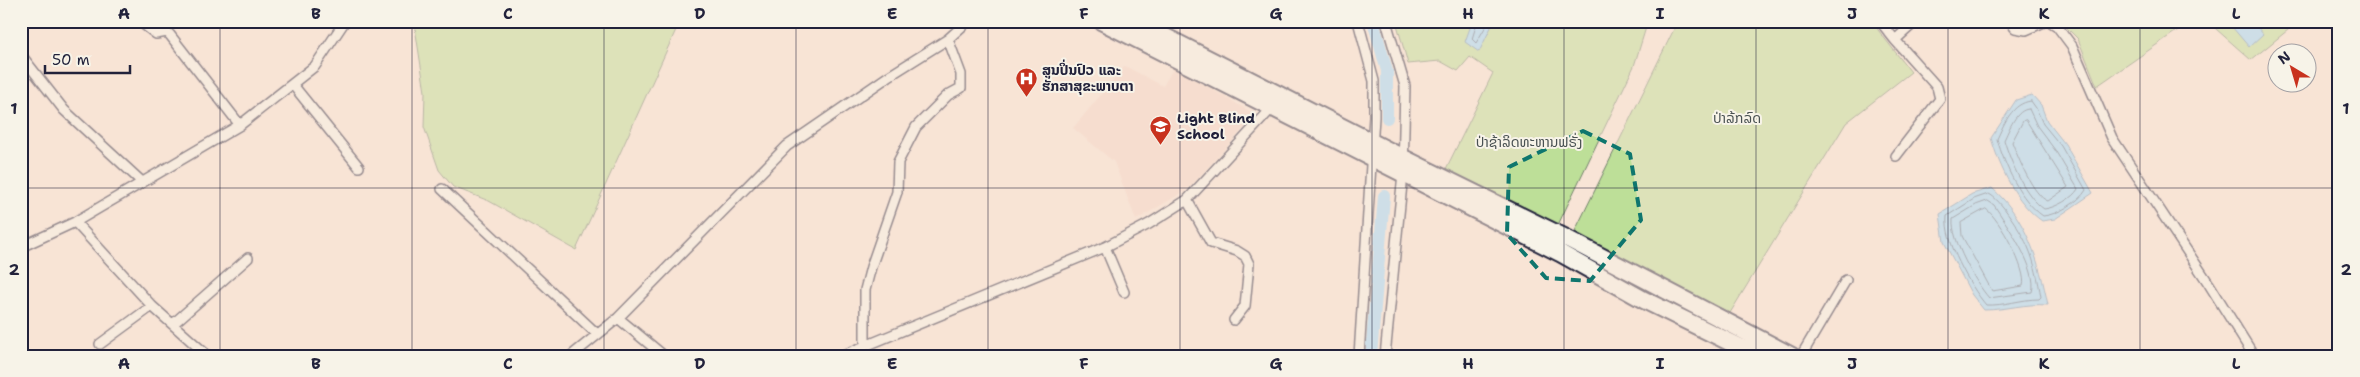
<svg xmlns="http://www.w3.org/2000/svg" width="2360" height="377" viewBox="0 0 2360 377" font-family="'Shantell Sans','Noto Sans Lao',sans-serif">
  <rect width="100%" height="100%" fill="#f8e4d6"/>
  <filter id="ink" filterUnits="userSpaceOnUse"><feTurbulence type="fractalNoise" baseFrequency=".02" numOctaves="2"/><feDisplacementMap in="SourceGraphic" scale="10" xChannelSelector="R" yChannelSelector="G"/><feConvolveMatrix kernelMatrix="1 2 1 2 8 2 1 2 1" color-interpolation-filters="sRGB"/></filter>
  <g filter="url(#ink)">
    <path fill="#f4d6c7" d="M1125 66 1163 86 1174 67 1256 115 1187 190 1136 220 1114 162 1073 128Z"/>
    <path fill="#bddf98" stroke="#70806a" d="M414 21H680L576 250 489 201 453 187 439 170 424 127 425 92Z
      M1396 21H1648L1634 66 1557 227 1445 171 1493 73 1470 57 1458 71 1440 61 1408 64Z
      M1678 21H1871L1911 72 1846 123 1730 313 1573 235Z
      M2060 21H2191L2097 86 2078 39Z
      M2207 21H2299L2251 60Z"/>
    <path fill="#9bd8fc" stroke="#6b8faf" d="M1468 21H1494L1479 52 1465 42 1471 25Z
      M2227 21H2252L2263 34 2249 47Z
      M2032 95 2041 105 2047 121 2065 144 2093 193 2055 219 2042 221C2016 203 2000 168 1991 138L2016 100Z
      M1992 188C2027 219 2039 261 2048 305 2024 303 2007 310 1984 310L1972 295 1944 242 1940 214 1972 194Z"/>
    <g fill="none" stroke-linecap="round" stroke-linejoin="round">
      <path stroke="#526b88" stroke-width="1" d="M1475 21 1476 26 1472 39 1476 43 1489 21
        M2031 101 2036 108 2043 124 2061 146 2086 190C2079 202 2057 215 2043 216 2020 200 2005 166 1997 139 2004 124 2012 103 2031 101Z
        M2029 109 2037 126 2055 150 2078 189C2073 198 2055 208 2044 209 2025 196 2011 163 2004 140 2009 130 2016 109 2029 109Z
        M2026 120 2068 187 2048 201C2033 196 2018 157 2012 142L2023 121Z
        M1989 194C2001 199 2023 235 2028 247 2035 263 2038 280 2041 297L2039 299C2021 299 2004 306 1986 305 1970 286 1944 241 1947 216L1974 199Z
        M1988 201 1994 205C2007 225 2039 270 2032 292L1989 298C1975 282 1951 240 1953 219L1976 205Z
        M1986 209C1999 218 2028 271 2023 286L1992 291 1962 236 1961 223Z"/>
      <path stroke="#9bd8fc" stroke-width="12" d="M1373 21 1387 71V118
        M1371 356 1384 196"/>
      <defs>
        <path id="street" d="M139 21 156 34 167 32 170 35 240 125
          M1358 21 1374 81V117L1359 356
          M1880 21 1895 40 1916 21
          M2010 21 2015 28 2026 30 2046 21
          M2049 21 2057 26 2072 46 2112 138 2209 284 2254 356
          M1895 40 1937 87 1940 99 1896 156
          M21 55 64 110 142 182
          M293 85 359 167
          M442 189 597 334
          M1187 200 1211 243 1237 251 1245 256 1249 264 1245 306 1234 320
          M75 222 152 306 208 356
          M21 247 75 222 240 125 315 66 345 21
          M1105 247 1124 292
          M618 318 664 356
          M173 324 248 258
          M100 344 152 306
          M865 346V290L871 267 897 192 898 162 916 127 948 95 961 88V74L948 39
          M571 356 618 318 787 146 889 76 948 39 968 21
          M841 356 1105 247 1149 224 1187 200 1272 108
          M1385 356 1403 174 1405 86 1386 21
          M1801 356 1846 280"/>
        <path id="highway" d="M1101 21 1560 253 1644 300 1758 356
          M1134 21 1403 158 1568 239 1792 356"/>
      </defs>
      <use href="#street" stroke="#22223b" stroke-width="12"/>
      <use href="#highway" stroke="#22223b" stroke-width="20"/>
      <use href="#street" stroke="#f7f3e8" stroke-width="9"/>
      <use href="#highway" stroke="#f7f3e8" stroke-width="16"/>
    </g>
  </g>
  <path d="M0 0H2360V377H0ZM1583 131 1630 154 1641 220 1590 281 1546 278 1507 234 1509 167Z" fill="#f8e4d6" fill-opacity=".55" fill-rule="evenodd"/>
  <path fill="none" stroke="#0f766e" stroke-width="4" stroke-dasharray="10 6" stroke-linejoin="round" d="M1583 131 1630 154 1641 220 1590 281 1546 278 1507 234 1509 167Z"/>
  <path fill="none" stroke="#22223b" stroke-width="1" stroke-opacity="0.55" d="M220 21V356M412 21V356M604 21V356M796 21V356M988 21V356M1180 21V356M1372 21V356M1564 21V356M1756 21V356M1948 21V356M2140 21V356M21 188H2339"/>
  <defs>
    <symbol id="hospital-pin" viewBox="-11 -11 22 30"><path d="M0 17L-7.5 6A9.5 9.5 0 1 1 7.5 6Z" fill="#c8321e" stroke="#f7f3e8"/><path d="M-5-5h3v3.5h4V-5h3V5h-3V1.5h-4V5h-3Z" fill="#fff"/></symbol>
    <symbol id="school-pin" viewBox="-11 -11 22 30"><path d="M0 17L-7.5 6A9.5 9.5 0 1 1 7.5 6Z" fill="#c8321e" stroke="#f7f3e8"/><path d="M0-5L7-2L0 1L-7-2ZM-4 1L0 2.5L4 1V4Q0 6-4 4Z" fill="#fff"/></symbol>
  </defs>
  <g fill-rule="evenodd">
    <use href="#hospital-pin" x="1014" y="66" width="25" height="34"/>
    <use href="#school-pin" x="1148" y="114" width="25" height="34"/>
  </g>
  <g text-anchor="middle" stroke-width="4" stroke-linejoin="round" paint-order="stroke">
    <g font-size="14" font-weight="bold" fill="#22223b" stroke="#f7f3e8" text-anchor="start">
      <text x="1042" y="75">ສູນປິ່ນປົວ ແລະ<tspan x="1042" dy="16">ຮັກສາສຸຂະພາບຕາ</tspan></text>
      <text x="1177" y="123">Light Blind<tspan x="1177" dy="16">School</tspan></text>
    </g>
    <g font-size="14" fill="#495152" stroke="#f7f3e8">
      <text x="1737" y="123">ປ່າລ້ກລົດ</text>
      <text x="1529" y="147">ປ່າຊ້າລິດທະຫານຟຣັ່ງ</text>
    </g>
  </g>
  <rect width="2360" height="377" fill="none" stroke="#f7f3e8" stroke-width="55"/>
  <g transform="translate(2292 68) rotate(322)"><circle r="24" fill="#f7f3e8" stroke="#a29fa3"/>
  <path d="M0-4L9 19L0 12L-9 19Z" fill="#c8321e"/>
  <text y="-8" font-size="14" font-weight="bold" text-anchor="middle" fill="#22223b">N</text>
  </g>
  <path d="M45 65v8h85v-8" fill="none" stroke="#22223b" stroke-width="2.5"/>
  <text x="52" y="65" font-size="15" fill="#22223b" stroke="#f7f3e8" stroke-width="4" paint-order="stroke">50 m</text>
  <rect x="28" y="28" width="2304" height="322" fill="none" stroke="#22223b" stroke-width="2"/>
  <g font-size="16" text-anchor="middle" font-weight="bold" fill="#22223b">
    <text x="124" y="19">A</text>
    <text x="316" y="19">B</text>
    <text x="508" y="19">C</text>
    <text x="700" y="19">D</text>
    <text x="892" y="19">E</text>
    <text x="1084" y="19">F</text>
    <text x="1276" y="19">G</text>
    <text x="1468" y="19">H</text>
    <text x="1660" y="19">I</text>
    <text x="1852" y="19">J</text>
    <text x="2044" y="19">K</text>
    <text x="2236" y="19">L</text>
    <text x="14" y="114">1</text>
    <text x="2346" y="114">1</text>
    <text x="14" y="275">2</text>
    <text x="2346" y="275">2</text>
    <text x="124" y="369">A</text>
    <text x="316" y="369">B</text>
    <text x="508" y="369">C</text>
    <text x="700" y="369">D</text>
    <text x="892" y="369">E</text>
    <text x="1084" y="369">F</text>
    <text x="1276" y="369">G</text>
    <text x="1468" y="369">H</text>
    <text x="1660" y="369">I</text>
    <text x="1852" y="369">J</text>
    <text x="2044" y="369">K</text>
    <text x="2236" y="369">L</text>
  </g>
</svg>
